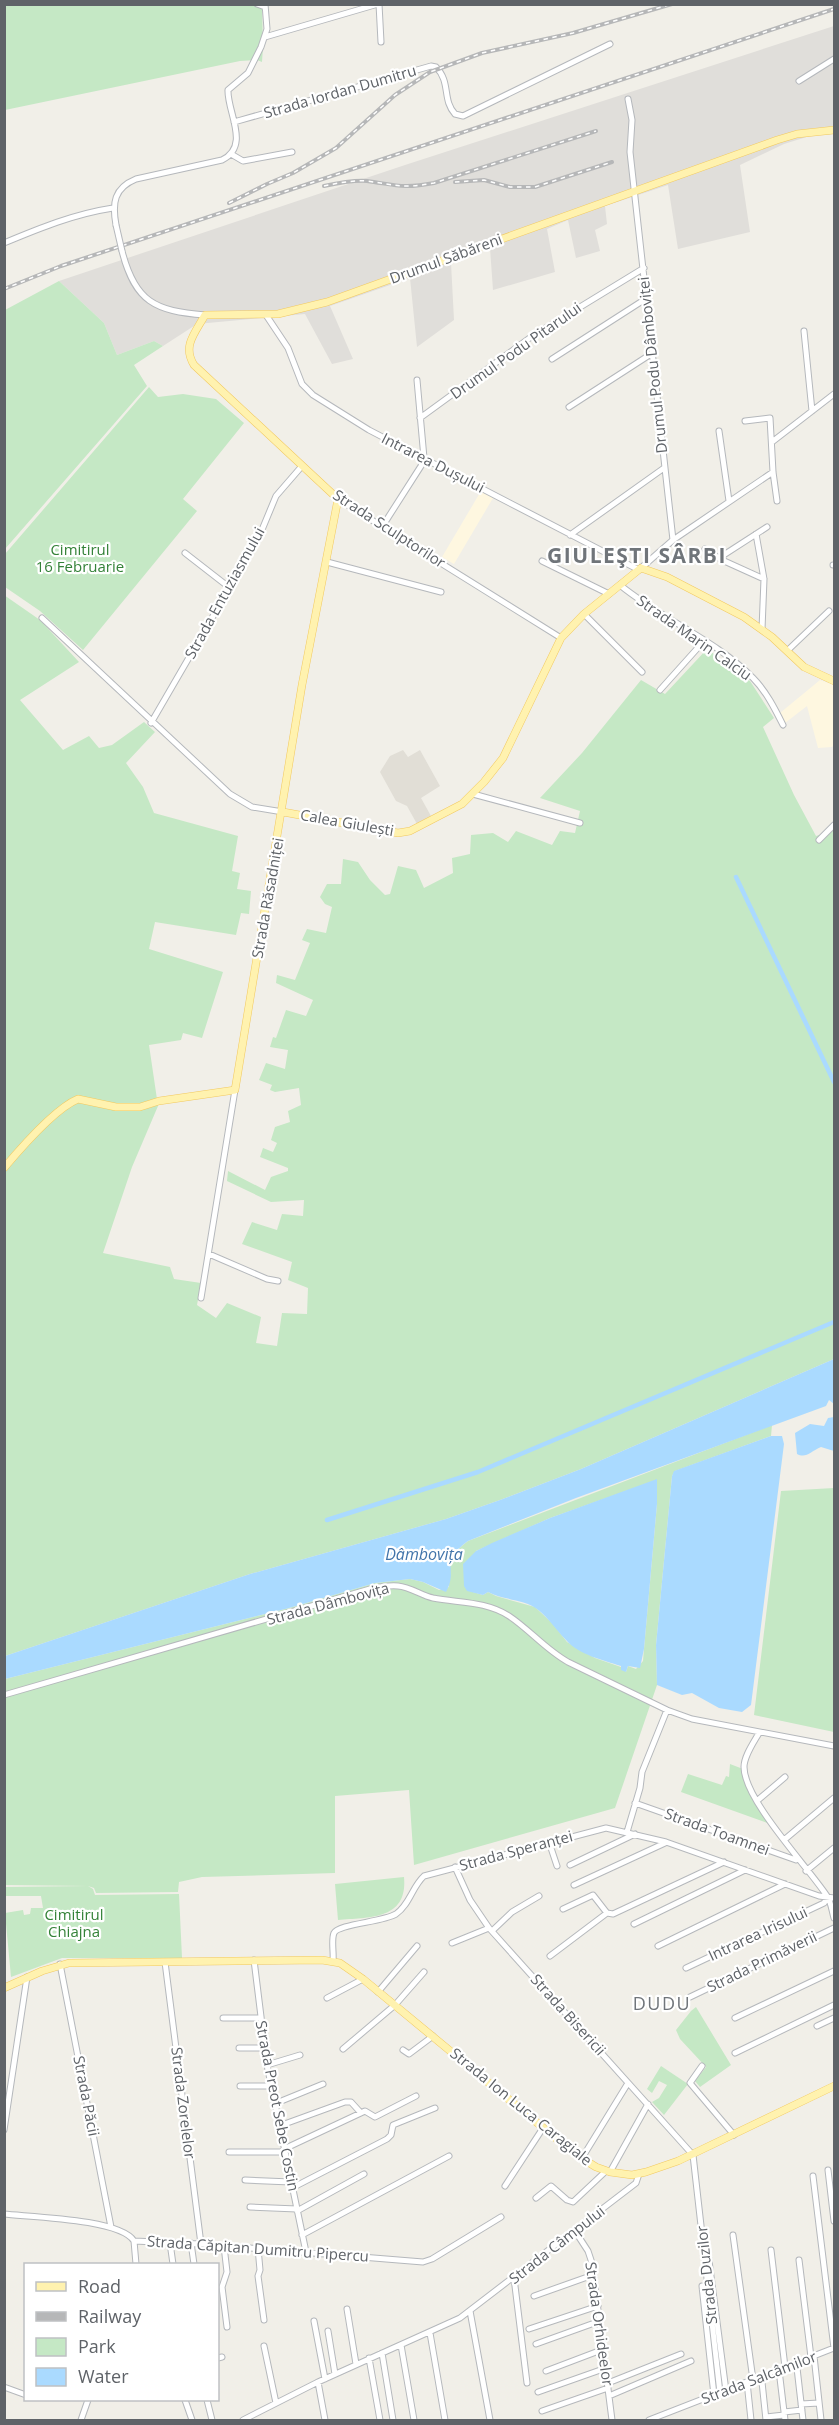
<svg xmlns="http://www.w3.org/2000/svg" width="839" height="2425" viewBox="0 0 839 2425" font-family="'Open Sans',sans-serif">
  <rect width="100%" height="100%" fill="#f1efe8"/>
  <path fill="#fef7e0" d="M481 491 493 498 454 564 442 557Z
    M820 680 834 685V745L832 747 818 748 807 706 785 723 780 713Z"/>
  <path fill="#e0deda" d="M834 26V134L813 135 784 144 740 165 750 232 678 249 668 185 605 206 607 224 595 230 600 251 576 258 568 220 547 229 555 272 493 290 490 248 451 263 454 320 417 347 410 278 330 306 353 359 332 364 305 314 197 324 163 346 154 341 117 355 104 323 59 281 405 165Z"/>
  <path fill="#e1ded6" d="M403 750 408 757 420 750 440 786 421 798 431 816 417 824 407 806 396 801 380 772 390 756Z"/>
  <path fill="#c5e8c5" fill-rule="evenodd" d="M4 5H262L263 47 262 62 257 60 240 61 5 110Z
    M59 281 104 323 117 355 154 341 163 346 134 365 147 386 5 549V310Z
    M149 387 158 397 183 394 216 399 244 423 183 499 197 511 83 650 40 611 5 587V554Z
    M4 595 40 620 79 662 20 700 63 750 89 736 99 748 112 745 144 722 155 732 126 763 143 787 154 813 238 836 232 871 240 873 237 889 251 891 249 914 241 913 236 935 155 922 149 949 223 972 202 1038 183 1033 181 1040 149 1045 158 1106 132 1167 103 1253 170 1267 174 1279 201 1283 197 1305 216 1318 227 1303 261 1317 256 1343 277 1346 282 1313 307 1314 308 1288 288 1280 292 1262 242 1244 252 1222 277 1230 282 1214 303 1216 304 1200 271 1202 227 1181 228 1171 265 1190 271 1177 288 1171V1168L260 1157 263 1148 273 1152 277 1143 271 1140 275 1127 290 1122 288 1111 301 1105 299 1088 275 1092 270 1090 272 1085 259 1080 266 1063 285 1069 288 1050 270 1047 273 1037 276 1038 286 1010 306 1016 313 1000 276 983 277 975 295 980 310 943 302 940 307 929 326 933 332 907 325 904 320 897 327 884H341L343 859 358 862 370 880 385 895 390 894 398 866 416 870 424 888 453 873 452 858 470 854 471 835 493 833 508 842 516 831 552 845 560 831 575 833 580 811 540 798 582 753 641 680 665 694 707 649 750 681 774 718 763 727 794 795 816 836 834 830V1359L581 1469 500 1500 446 1519 250 1574 5 1656Z
    M772 1425 771 1436 675 1471 672 1476 656 1645 657 1685 615 1808 414 1865 409 1790 335 1796V1873L202 1877 179 1882 178 1892 96 1893 94 1888 88 1886 93 1889 95 1895 179 1894 182 1958H62L11 1977 5 1913 23 1910 24 1915 30 1914 31 1908H43L41 1896H5V1887L88 1886 5 1885V1679L289 1608 375 1583 410 1579 423 1582 439 1590 449 1587C450 1563 448 1556 468 1541ZM657 1480V1504L644 1649 643 1661 636 1669 628 1666 626 1672 621 1667 595 1658 567 1642 553 1624 535 1607 496 1596 488 1592 483 1595 473 1592 476 1551 550 1518Z
    M834 1488V1732L754 1715 781 1491Z
    M730 1764 743 1769 770 1824 681 1792 688 1774 722 1785 726 1776 729 1777Z
    M404 1877C408 1920 370 1917 338 1920L335 1884Z
    M696 2007 731 2065 700 2087 695 2081 706 2067 680 2039 676 2030 691 2011Z
    M661 2066 688 2084 664 2115 652 2102 659 2098 667 2085 659 2081 652 2093 647 2089Z"/>
  <path fill="#aadaff" d="M834 1359V1404L829 1400 826 1406 576 1498 468 1541C438 1563 459 1569 446 1592L423 1582 410 1579 375 1583 289 1608 5 1679V1656L250 1574 446 1519 500 1500 581 1469Z
    M834 1417V1451L821 1447C811 1451 806 1459 797 1454L795 1433 810 1424 824 1426 828 1418Z
    M771 1436H782L784 1444 751 1705 742 1712 719 1708 692 1693 682 1695 657 1685 656 1645 672 1476 674 1471Z
    M657 1479V1504L644 1649 640 1668 628 1666 626 1672 621 1670V1666C603 1660 579 1655 566 1640 556 1630 549 1618 537 1609 524 1599 502 1600 488 1592L483 1595 467 1591 464 1586 463 1564 476 1551 492 1543 550 1518Z"/>
  <g fill="none" stroke-linecap="round" stroke-linejoin="round">
    <path stroke="#aadaff" stroke-width="4.5" d="M736 877 834 1082
      M327 1520 478 1472 834 1322"/>
    <defs>
      <path id="minor" d="M257 4 265 7
        M379 4 381 42
        M265 37 378 4
        M799 81 834 59
        M628 99 632 120 630 152 673 540
        M234 122 431 66 436 67C451 82 442 100 455 114L463 116 610 44
        M231 154 243 161 292 152
        M116 225C112 203 114 188 136 179L222 160C251 146 227 112 228 90L248 73 261 47 267 29 265 4
        M4 243C40 228 74 214 113 208
        M122 251C135 302 155 311 205 315
        M266 315 288 348 302 384 313 395 369 430 639 570
        M804 331 812 411
        M552 359 647 298
        M569 407 651 354
        M420 418 531 337 644 268
        M745 421 770 418 773 472 777 501
        M719 431 729 501
        M772 442 834 394
        M338 499 561 638
        M382 527 421 466 424 458 417 380
        M756 534 764 579 762 629
        M570 535 664 468
        M705 549 722 560 764 579
        M185 553 230 588
        M719 558 767 527
        M542 561 609 594
        M327 562 441 592
        M833 565H834
        M641 568 673 540 773 472
        M620 585C661 619 716 640 753 678 766 691 775 709 783 725
        M584 614 642 672
        M42 618 230 794 252 807 283 812
        M787 651 829 611
        M660 690 704 641
        M151 723 259 537 276 496 302 466
        M473 794 580 823
        M819 840 834 825
        M209 1254 267 1279 278 1281
        M201 1298 235 1090
        M4 1695 370 1589C379 1587 388 1585 398 1586 410 1587 421 1595 433 1598 459 1603 486 1601 509 1616 530 1630 546 1650 568 1662L667 1710 692 1719 834 1746
        M759 1733C754 1742 744 1756 744 1767 744 1800 808 1867 827 1896 831 1902 832 1911 834 1918
        M758 1800 785 1777
        M635 1803 796 1860
        M627 1832 640 1788 642 1772 667 1710
        M784 1840 834 1798
        M549 1842 557 1866
        M570 1865 635 1834
        M455 1867 470 1900 489 1928 693 2155 720 2393
        M806 1871 834 1848
        M574 1885 665 1843
        M563 1909 593 1895 607 1913 613 1914 724 1862
        M634 1924 745 1870
        M492 1931 512 1912 539 1896
        M452 1943 489 1928
        M658 1946 785 1884
        M550 1956 607 1913
        M254 1960 267 2065 306 2252
        M333 1961C334 1953 331 1940 334 1933 338 1924 383 1922 396 1914 410 1904 412 1887 424 1876L606 1828 666 1842 819 1896 834 1898
        M165 1962 201 2244
        M60 1964 111 2227
        M686 1968 824 1903 828 1897
        M378 1992 417 1946
        M690 1997 834 1928
        M327 1998 363 1979
        M223 2018H261
        M735 2018 834 1971
        M817 2026 834 2018
        M239 2048H264
        M343 2049 395 2005 424 1972
        M403 2050 409 2054 433 2036
        M735 2053 834 2005
        M267 2065 300 2055
        M702 2066 690 2083 734 2135
        M240 2086H271
        M274 2104 323 2084
        M279 2126 345 2102H351L361 2113
        M4 2130 27 1977
        M284 2149 365 2111 375 2117 416 2096
        M229 2152H285
        M582 2158 628 2083
        M828 2170 834 2221
        M610 2172 648 2104
        M813 2176 834 2348
        M245 2180 291 2182
        M505 2186 543 2128
        M292 2188 387 2139 391 2135 393 2125 435 2108
        M536 2198 551 2186 567 2200 573 2202 606 2171
        M250 2207 297 2209
        M297 2211 364 2174
        M4 2214C31 2217 120 2219 134 2241L201 2244 423 2262 432 2259 501 2217
        M575 2231 588 2251 592 2263 612 2420
        M302 2235 449 2156
        M733 2235 753 2380
        M134 2241 136 2264
        M170 2243 173 2264
        M191 2243 194 2264
        M705 2244 708 2253 726 2391
        M224 2246 227 2272 222 2287 227 2327
        M258 2248 260 2270 258 2276 264 2320
        M771 2250 785 2367
        M799 2260 811 2357
        M514 2278 527 2383
        M702 2286 714 2395
        M534 2296 593 2275
        M347 2309 356 2364
        M470 2311 490 2420
        M314 2321 325 2379
        M529 2329 598 2306
        M328 2331 335 2374
        M430 2333 445 2420
        M536 2344 600 2321
        M401 2345 414 2420
        M264 2346 276 2403
        M382 2353 393 2420
        M814 2356 821 2420
        M218 2358 222 2357
        M369 2358 380 2420
        M797 2368 803 2420
        M779 2370 785 2420
        M546 2371 604 2349
        M318 2382 325 2420
        M747 2382 751 2420
        M762 2382 766 2420
        M608 2383 681 2354
        M4 2387 26 2395
        M538 2392 606 2368
        M609 2396 691 2361
        M185 2400 192 2420
        M207 2400 212 2420
        M801 2404 819 2403
        M542 2411 608 2388
        M784 2412 802 2410
        M766 2417 784 2415
        M81 2420 88 2400
        M243 2420 318 2382 460 2318 636 2183 639 2174
        M649 2420 834 2348"/>
      <path id="major" d="M283 812 398 833 410 831 462 804 484 782 503 758 561 638 584 614 641 568 667 577 744 617 772 637 804 667 834 681
        M4 1168C20 1149 56 1108 78 1099L116 1107H140L159 1101 235 1090 302 685 338 499 194 365C182 346 195 333 205 315L278 314 327 302 777 140 797 134 834 130
        M4 1988 42 1971 69 1963 322 1960 340 1963 363 1979 575 2154 596 2167 610 2172 632 2175 646 2172 678 2161 834 2086"/>
    </defs>
    <use href="#minor" stroke="#b5b8bc" stroke-width="7"/>
    <use href="#major" stroke="#f2c960" stroke-width="8"/>
    <use href="#minor" stroke="#fff" stroke-width="5"/>
    <use href="#major" stroke="#fff2af" stroke-width="7"/>
    <defs>
      <path id="rail" d="M455 182 484 180 510 187H535L612 162
        M324 186C338 183 353 180 367 181 396 185 403 189 434 183L596 131
        M229 203 267 184 293 173 336 148 395 95 430 72 482 53 573 33 672 4
        M4 289 61 266 834 9"/>
    </defs>
    <use href="#rail" stroke="#b6b7b8" stroke-width="4"/>
    <use href="#rail" stroke="#fff" stroke-width="1.5" stroke-dasharray="4.5" stroke-linecap="butt"/>
    <defs>
      <path id="minor-bridge" d="M116 225 122 251"/>
    </defs>
    <use href="#minor-bridge" stroke="#b5b8bc" stroke-width="7" stroke-linecap="butt"/>
    <use href="#minor-bridge" stroke="#fff" stroke-width="5"/>
  </g>
  <g text-anchor="middle" stroke-width="4.5" stroke-linejoin="round" paint-order="stroke">
    <g font-size="15" fill="#5f6368" stroke="#fff">
      <text transform="translate(340 92) rotate(-16)" y="5">Strada Iordan Dumitru</text>
      <text transform="translate(446 259) rotate(-20)" y="5">Drumul Săbăreni</text>
      <text transform="translate(516 351) rotate(-35)" y="5">Drumul Podu Pitarului</text>
      <text transform="translate(653 365) rotate(-96)" y="5">Drumul Podu Dâmboviței</text>
      <text transform="translate(433 463) rotate(27)" y="5">Intrarea Dușului</text>
      <text transform="translate(389 529) rotate(33)" y="5">Strada Sculptorilor</text>
      <text transform="translate(225 593) rotate(-61)" y="5">Strada Entuziasmului</text>
      <text transform="translate(694 638) rotate(35)" y="5">Strada Marin Calciu</text>
      <text transform="translate(347 823) rotate(10)" y="5">Calea Giulești</text>
      <text transform="translate(268 898) rotate(-80)" y="5">Strada Răsadniței</text>
      <text transform="translate(328 1604) rotate(-15)" y="5">Strada Dâmbovița</text>
      <text transform="translate(717 1832) rotate(20)" y="5">Strada Toamnei</text>
      <text transform="translate(516 1851) rotate(-15)" y="5">Strada Speranței</text>
      <text transform="translate(758 1934) rotate(-25)" y="5">Intrarea Irisului</text>
      <text transform="translate(762 1962) rotate(-26)" y="5">Strada Primăverii</text>
      <text transform="translate(568 2015) rotate(48)" y="5">Strada Bisericii</text>
      <text transform="translate(86 2096) rotate(79)" y="5">Strada Păcii</text>
      <text transform="translate(183 2103) rotate(83)" y="5">Strada Zorelelor</text>
      <text transform="translate(277 2106) rotate(79)" y="5">Strada Preot Sebe Costin</text>
      <text transform="translate(521 2107) rotate(39)" y="5">Strada Ion Luca Caragiale</text>
      <text transform="translate(557 2245) rotate(-38)" y="5">Strada Câmpului</text>
      <text transform="translate(258 2249) rotate(4)" y="5">Strada Căpitan Dumitru Pipercu</text>
      <text transform="translate(707 2275) rotate(-96)" y="5">Strada Duzilor</text>
      <text transform="translate(599 2324) rotate(82)" y="5">Strada Orhideelor</text>
      <text transform="translate(759 2378) rotate(-21)" y="5">Strada Salcâmilor</text>
    </g>
    <g font-size="15" fill="#348238" stroke="#fff">
      <text x="80" y="555">Cimitirul<tspan x="80" dy="17">16 Februarie</tspan></text>
      <text x="74" y="1920">Cimitirul<tspan x="74" dy="17">Chiajna</tspan></text>
    </g>
    <g font-size="16" font-style="italic" fill="#4174aa" stroke="#fff">
      <text x="424" y="1560">Dâmbovița</text>
    </g>
    <g font-size="18" letter-spacing="1.5" fill="#70757a" stroke="#fff">
      <text x="662" y="2010">DUDU</text>
    </g>
    <g font-size="21" font-weight="bold" letter-spacing="1.5" fill="#70757a" stroke="#fff">
      <text x="637" y="563">GIULEŞTI SÂRBI</text>
    </g>
  </g>
  <rect width="839" height="2425" fill="none" stroke="#5f6368" stroke-width="12"/>
  <rect x="24" y="2263" width="195" height="138" fill="#ffffff" stroke="#bfc1c3" stroke-width="1.5"/>
  <rect x="36" y="2282" width="30" height="9" fill="#fff2af" stroke="#bfc1c3" stroke-width="1.5"/>
  <text x="78" y="2293" font-size="18" fill="#5f6368">Road</text>
  <rect x="36" y="2312" width="30" height="9" fill="#b6b7b8" stroke="#bfc1c3" stroke-width="1.5"/>
  <text x="78" y="2323" font-size="18" fill="#5f6368">Railway</text>
  <rect x="36" y="2338" width="30" height="18" fill="#c5e8c5" stroke="#bfc1c3" stroke-width="1.5"/>
  <text x="78" y="2353" font-size="18" fill="#5f6368">Park</text>
  <rect x="36" y="2368" width="30" height="18" fill="#aadaff" stroke="#bfc1c3" stroke-width="1.5"/>
  <text x="78" y="2383" font-size="18" fill="#5f6368">Water</text>
</svg>
